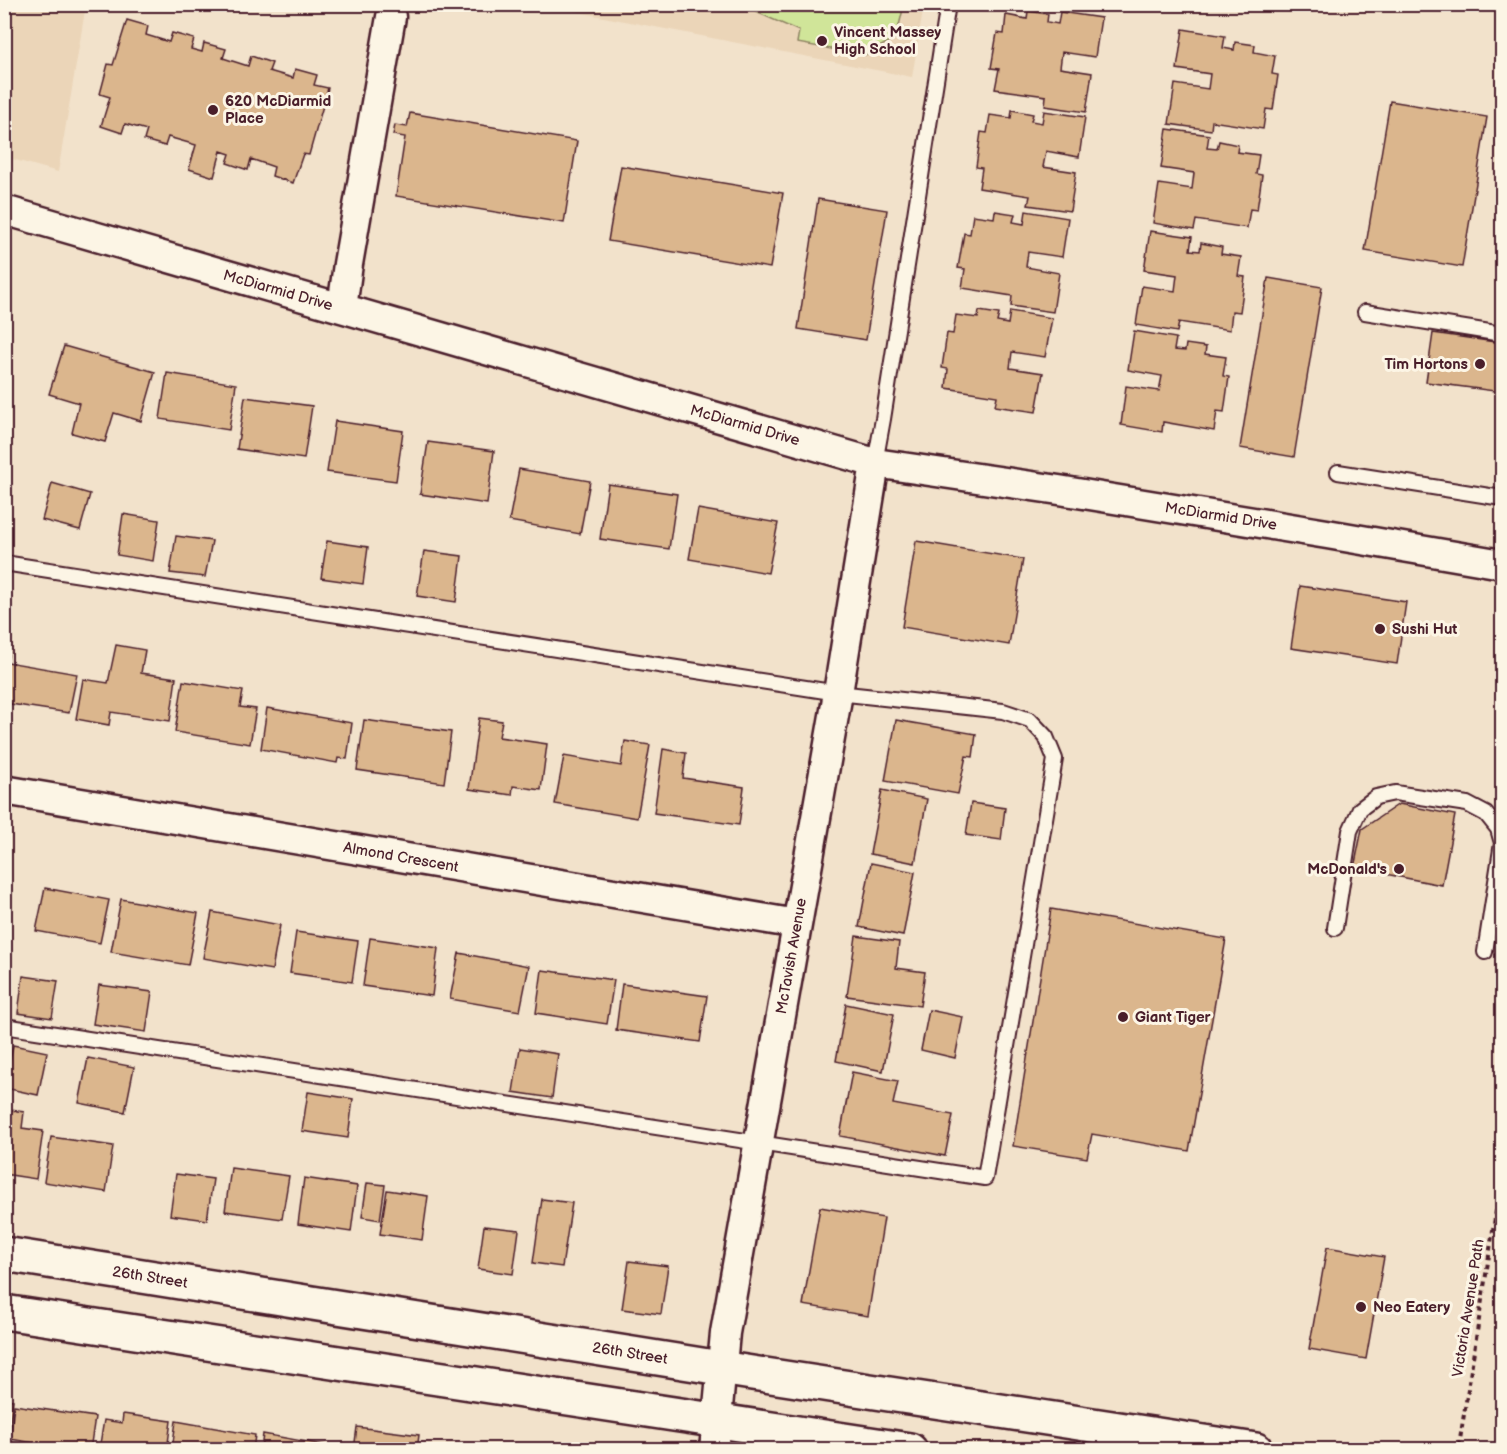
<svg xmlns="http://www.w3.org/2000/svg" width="1507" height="1454" viewBox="0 0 1507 1454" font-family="'Balsamiq Sans',sans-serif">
  <rect width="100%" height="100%" fill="#f2e2cb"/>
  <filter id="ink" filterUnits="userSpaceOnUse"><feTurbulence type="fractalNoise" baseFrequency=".0167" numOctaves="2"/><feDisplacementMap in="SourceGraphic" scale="12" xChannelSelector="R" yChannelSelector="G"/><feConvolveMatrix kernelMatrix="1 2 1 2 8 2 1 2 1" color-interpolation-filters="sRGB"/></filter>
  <g filter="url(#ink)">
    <path fill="#ebd5b8" d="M4 5H86L58 172 5 157Z
      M542 5H924L912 77Z"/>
    <path fill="#d0e599" stroke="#8d8262" stroke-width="1.5" d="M751 5H904L896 38 865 55 797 43 799 31 756 12Z"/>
    <path fill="#dbb68d" stroke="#4a1f2b" stroke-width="1.5" d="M1028 11 1048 14 1047 22 1058 24 1060 12 1101 18 1095 57 1062 52 1060 68 1092 73 1086 112 1045 106 1046 96 995 89 999 69 991 68 997 33 1004 34 1006 15 1027 19Z
      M127 20 148 26 146 35 169 42 172 33 194 39 191 49 202 52 204 43 226 49 223 58 248 66 251 56 272 63 269 71 293 78 295 69 317 75 314 85 328 88 309 155 303 154 293 183 272 176 274 167 251 159 248 170 227 163 230 154 221 151 214 177 189 169 196 145 168 137 165 146 144 140 147 130 125 124 122 133 101 126 110 97 100 94 108 64 113 65Z
      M1183 29 1225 36 1223 48 1234 50 1235 42 1255 45 1254 52 1275 56 1272 74 1278 75 1273 110 1266 109 1263 129 1212 121 1211 130 1169 124 1175 84 1208 89 1210 74 1177 69Z
      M1390 101 1487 117 1462 267 1365 251Z
      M1012 110 1033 114 1031 121 1042 123 1044 111 1085 117 1079 157 1046 151 1043 167 1076 172 1070 211 1028 205 1030 196 979 188 982 168 976 167 981 132 987 133 990 115 1011 118Z
      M410 113 577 141 564 223 396 196 405 137 393 135 395 125 407 127Z
      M1167 129 1209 135 1207 148 1217 149 1219 141 1238 145 1237 152 1259 155 1256 174 1262 175 1257 210 1250 209 1247 228 1196 220 1194 230 1153 223 1159 184 1192 189 1194 173 1161 168Z
      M621 166 783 193 770 268 608 241Z
      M818 199 887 210 866 340 798 329Z
      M995 211 1015 214 1013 222 1024 224 1026 211 1068 218 1062 257 1028 252 1026 267 1059 273 1053 312 1011 306 1012 296 962 288 965 269 958 268 964 233 970 234 973 215 994 218Z
      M1150 231 1192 237 1190 250 1200 251 1201 243 1222 247 1221 254 1241 257 1238 276 1245 277 1240 312 1232 311 1230 330 1179 322 1177 332 1136 325 1142 286 1175 291 1177 275 1144 270Z
      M1268 278 1322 287 1294 457 1240 448Z
      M979 311 999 314 997 322 1008 324 1010 311 1052 318 1045 357 1012 352 1010 368 1043 373 1036 412 995 406 997 396 946 388 948 369 942 368 947 333 953 334 956 315 978 318Z
      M1134 331 1176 338 1174 350 1185 351 1186 344 1206 347 1205 354 1226 357 1223 376 1229 377 1224 412 1217 411 1214 431 1163 422 1162 432 1121 425 1126 386 1159 391 1162 376 1128 370Z
      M1433 333 1502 343V392L1426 382Z
      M64 346 155 372 141 421 114 413 105 442 72 433 79 403 49 394Z
      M167 373 236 384 229 430 160 419Z
      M245 397 312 406 304 459 237 449Z
      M335 421 403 431 396 481 327 472Z
      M428 442 494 451 487 504 420 494Z
      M519 469 590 481 580 534 509 521Z
      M52 483 90 494 80 530 42 520Z
      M608 484 677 494 669 549 600 539Z
      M698 509 778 523 768 573 689 559Z
      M123 514 159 520 153 561 117 555Z
      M176 536 212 541 205 577 170 573Z
      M327 541 368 547 363 584 321 578Z
      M916 541 1023 559 1009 645 902 627Z
      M424 551 462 556 456 602 417 596Z
      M1300 586 1406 602 1397 664 1291 648Z
      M4 640 11 641 7 662 77 674 69 713 4 703Z
      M116 645 145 650 141 673 176 678 170 721 111 712 109 725 76 719 83 679 108 683Z
      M183 681 243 691 240 707 256 709 250 744 175 732Z
      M267 708 352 723 347 759 338 758 337 763 261 749Z
      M479 718 502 721 499 737 547 744 541 790 513 786 512 795 469 789Z
      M364 720 451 732 444 783 357 770Z
      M896 720 976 734 973 757 966 756 958 794 885 781Z
      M625 741 650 745 637 818 555 804 564 756 621 766Z
      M663 749 686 753 683 778 744 787 739 825 654 813Z
      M882 790 927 799 915 863 870 854Z
      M971 803 1005 808 1001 840 966 835Z
      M1399 804 1455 815 1442 885 1354 868 1362 829Z
      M871 863 915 872 903 936 859 927Z
      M45 888 109 900 100 943 36 931Z
      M121 899 198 913 188 965 111 952Z
      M1051 909 1226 939 1189 1151 1092 1134 1087 1158 1013 1146Z
      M212 912 280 925 272 970 203 958Z
      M296 932 358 941 352 982 290 973Z
      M856 936 899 942 896 968 925 972 920 1006 847 996Z
      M370 938 438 948 432 996 363 986Z
      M459 953 529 966 520 1011 450 999Z
      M542 970 614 980 607 1024 536 1013Z
      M23 976 58 981 52 1018 18 1013Z
      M622 984 707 996 700 1042 616 1030Z
      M99 985 152 992 146 1032 93 1024Z
      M846 1004 894 1014 883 1071 836 1061Z
      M929 1010 963 1017 955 1058 921 1050Z
      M13 1045 47 1052 38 1095 5 1088Z
      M520 1048 558 1054 552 1098 513 1092Z
      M88 1058 134 1067 125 1112 79 1103Z
      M852 1072 898 1081 893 1104 953 1115 945 1156 840 1136Z
      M308 1092 353 1099 348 1138 302 1131Z
      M4 1109 24 1112 22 1128 43 1131 36 1179 4 1174Z
      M51 1137 113 1146 106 1192 44 1182Z
      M231 1168 289 1176 282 1219 225 1211Z
      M176 1174 213 1179 207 1220 170 1215Z
      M304 1178 357 1186 351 1232 298 1224Z
      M367 1183 385 1185 380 1220 362 1217Z
      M387 1190 428 1196 422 1240 380 1234Z
      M542 1199 572 1203 562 1267 533 1263Z
      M820 1207 884 1218 868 1316 803 1305Z
      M484 1226 519 1230 513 1274 478 1269Z
      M1327 1247 1384 1257 1366 1359 1309 1349Z
      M629 1261 668 1266 661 1314 622 1309Z
      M4 1399 13 1400 6 1450H4Z
      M14 1405 95 1417 90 1450H34L35 1443 10 1439Z
      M123 1414 171 1421 167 1450H99L104 1420 122 1423Z
      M176 1421 255 1435 253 1450H172Z
      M357 1427 419 1435 417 1450H354Z
      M263 1434 324 1445 323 1450H261Z"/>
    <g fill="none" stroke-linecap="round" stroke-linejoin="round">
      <defs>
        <path id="service" d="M1365 312 1502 334
          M875 463 883 419 948 4
          M1338 472 1502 498
          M4 563 838 693 1003 711 1030 720 1046 737 1055 759 985 1178 4 1026
          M1335 928 1350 831 1360 809 1376 797 1395 793 1467 804 1486 814 1498 829 1502 843 1485 952"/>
        <path id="minor" d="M4 210 875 463 1059 490 1327 534 1502 564
          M342 308 348 264 391 17
          M4 790 797 924
          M714 1450 725 1333 838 693 875 463"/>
        <path id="tertiary" d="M4 1254 752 1373 1256 1450
          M4 1312 910 1450"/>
      </defs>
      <use href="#service" stroke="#4a1f2b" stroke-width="18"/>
      <use href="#minor" stroke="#4a1f2b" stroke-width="33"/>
      <use href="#tertiary" stroke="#4a1f2b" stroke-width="38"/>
      <path stroke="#4a1f2b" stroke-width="4" stroke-dasharray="4.5 4.5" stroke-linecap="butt" d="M1459 1446 1502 1173"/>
      <use href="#service" stroke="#fcf5e5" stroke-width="14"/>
      <use href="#minor" stroke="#fcf5e5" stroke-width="28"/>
      <use href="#tertiary" stroke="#fcf5e5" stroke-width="33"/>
    </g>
  </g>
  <g fill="#4a1f2b" stroke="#fcf5e5" stroke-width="2">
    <circle cx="822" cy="41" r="6"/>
    <circle cx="213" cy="110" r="6"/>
    <circle cx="1480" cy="364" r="6"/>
    <circle cx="1380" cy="629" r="6"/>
    <circle cx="1399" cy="869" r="6"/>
    <circle cx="1123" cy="1017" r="6"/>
    <circle cx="1361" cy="1307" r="6"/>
  </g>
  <g text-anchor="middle" stroke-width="6" stroke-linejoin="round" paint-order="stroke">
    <g font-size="15" font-weight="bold" fill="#4a1f2b" stroke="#fcf5e5" text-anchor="start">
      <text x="834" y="37">Vincent Massey<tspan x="834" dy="17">High School</tspan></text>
      <text x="225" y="106">620 McDiarmid<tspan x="225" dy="17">Place</tspan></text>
      <text x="1468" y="369" text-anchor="end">Tim Hortons</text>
      <text x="1392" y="634">Sushi Hut</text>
      <text x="1387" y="874" text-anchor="end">McDonald's</text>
      <text x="1135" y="1022">Giant Tiger</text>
      <text x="1373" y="1312">Neo Eatery</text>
    </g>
    <g font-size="15" fill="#4a1f2b" stroke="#fcf5e5">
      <text transform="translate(278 290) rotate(16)" y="5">McDiarmid Drive</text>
      <text transform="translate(745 425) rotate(16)" y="5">McDiarmid Drive</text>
      <text transform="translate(1221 516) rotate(9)" y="5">McDiarmid Drive</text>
      <text transform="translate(401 857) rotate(10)" y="5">Almond Crescent</text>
      <text transform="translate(791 956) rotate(-80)" y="5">McTavish Avenue</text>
      <text transform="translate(150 1277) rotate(9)" y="5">26th Street</text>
      <text transform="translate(1468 1308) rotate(-81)" y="5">Victoria Avenue Path</text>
      <text transform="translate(630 1353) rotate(9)" y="5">26th Street</text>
    </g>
  </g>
  <rect width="1507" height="1454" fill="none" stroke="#fcf5e5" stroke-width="24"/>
  <rect x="12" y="12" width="1483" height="1430" fill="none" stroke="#4a1f2b" stroke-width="2" filter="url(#ink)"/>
</svg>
